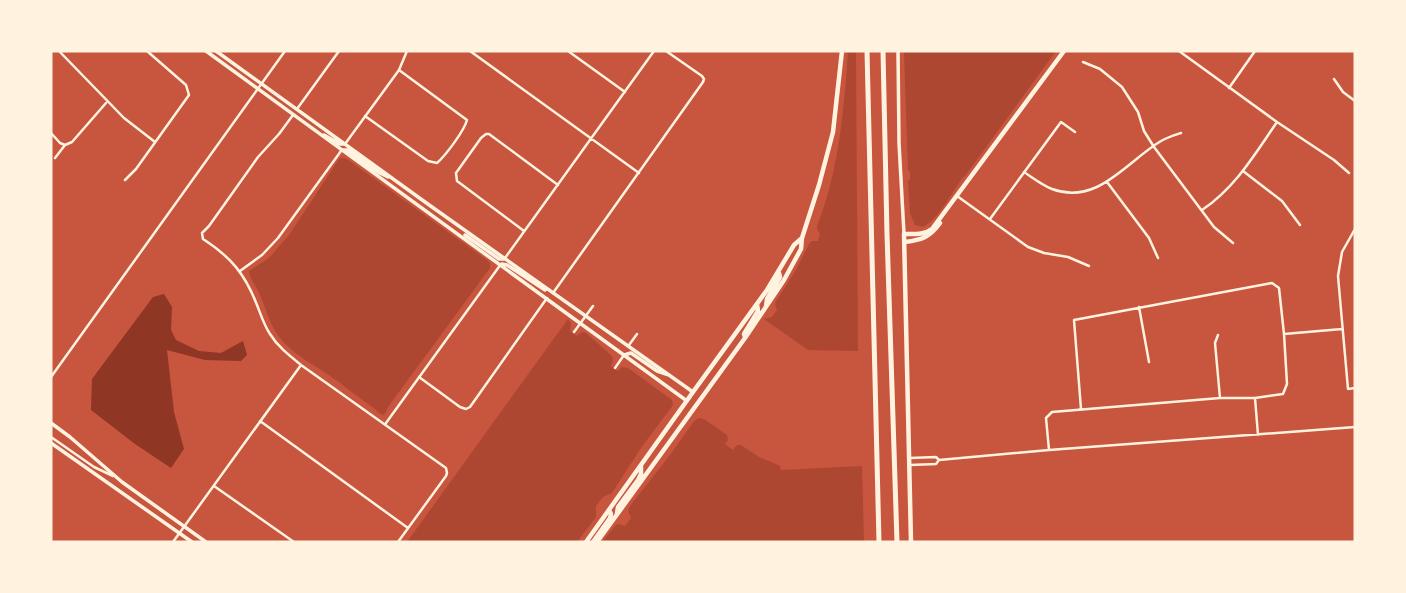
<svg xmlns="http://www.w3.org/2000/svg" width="1406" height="593" viewBox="0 0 1406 593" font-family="'Titillium Web',sans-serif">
  <rect width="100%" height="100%" fill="#c8553d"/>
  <path fill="#ae4732" d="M848 51H856L858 351 808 350 764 319 772 317 777 310 775 304 776 301 796 270 809 244 812 241H818L820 234 817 229V226C839 170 844 110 848 51Z
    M904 51H1056L965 176 963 177C953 191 939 219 923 227L915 225 910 213 908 181 910 179V172L908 170Z
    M342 158 347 159 487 260 490 263V268L388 407 386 412 383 415 379 413 375 409C356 396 338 380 318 368 303 359 288 349 277 334 269 322 266 308 260 295 257 287 249 278 249 271L269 258 289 235 339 159Z
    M568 319 571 323 570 331 577 336 582 332 586 333 612 356 613 360 611 366 618 371 622 367 628 368 672 400 673 405 641 448 612 493 603 497 596 506V517L577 542H407Z
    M699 418 704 419 727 435 728 440 725 444 733 450 737 445H741L759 457 776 464 780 466 781 470 862 466 864 542H602L615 526 618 524 625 526 631 518 628 511 630 506 670 455 694 421Z"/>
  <path fill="#8f3625" d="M164 294 172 307 171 330 176 340 199 351 221 353 243 341 247 355 241 361 205 360 167 350 174 412 184 449 171 468 135 444 91 410 92 379 153 297Z"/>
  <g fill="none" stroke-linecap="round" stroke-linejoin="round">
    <path stroke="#fff3e0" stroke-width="2.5" d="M59 51 124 118 155 142
      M470 51 639 173
      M568 51 625 92
      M1179 51 1277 122 1334 160 1349 173
      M1083 62 1100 69 1122 87 1138 112 1144 131 1154 147 1214 227 1233 243
      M1334 79 1343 92 1355 101
      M1229 88 1255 51
      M297 109 339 51
      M293 115 279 134 258 157 209 226 202 233 203 239C231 257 245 274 257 305 261 315 264 325 270 334 278 347 290 356 301 365L446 468 447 473 446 476 398 542
      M365 116 428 161 437 163C446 155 464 131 467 120L399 70
      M51 133 60 143 65 145
      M345 144 399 70 407 51
      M65 145 72 142 106 103
      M55 158 65 145
      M1243 171 1282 201 1300 225
      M1024 172C1033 178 1042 185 1052 189 1098 206 1127 161 1161 141 1168 137 1175 135 1181 133
      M125 180 136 169 189 95 186 85 147 51
      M1107 182 1149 238 1158 258
      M957 196 1028 247 1044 253 1068 257 1089 266
      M1202 210C1235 188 1255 154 1277 122
      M990 219 1061 122 1075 132
      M1355 229 1342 252 1338 276 1348 389 1355 388
      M524 231 457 181 456 173 481 138 486 134H489L558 185
      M505 258 654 51
      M240 271 262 255 278 238 341 151
      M553 293 703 82 704 79 702 76 666 51
      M1139 307 1149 362
      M574 332 593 306
      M1284 334 1342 329
      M1218 335 1215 343 1220 398
      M629 345 637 334
      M615 368 624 355
      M51 377 285 51
      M419 377 460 407 466 409 470 407 547 298
      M1255 398 1258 435
      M260 421 408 528
      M386 423 501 264
      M51 437 94 467 113 476
      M1049 450 1046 418 1052 412 1220 398H1255L1283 394 1287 384 1284 334 1279 288 1272 283 1074 320 1081 409
      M910 458 936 457 939 460
      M910 465 936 464 939 460 1049 450 1355 427
      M214 486 294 542
      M173 542 301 365"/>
    <path stroke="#fff3e0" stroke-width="3.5" d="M206 51 687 401
      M216 51 425 202 693 392
      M898 51 899 143 904 234
      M324 135 340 144H345
      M341 150H347L380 173 388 177
      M465 235 499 259H504
      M502 264 507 265 545 290
      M624 355 631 353 657 371 669 375
      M51 423 70 437 122 482 206 542
      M51 443 192 542"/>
    <path stroke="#fff3e0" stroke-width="4.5" d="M905 242C922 240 930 237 940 223
      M766 306 767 299 780 277 779 273
      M745 337 744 334 758 311 757 304
      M617 513 618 507 638 480 641 474V466
      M586 542 693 392 767 290 794 245 802 238
      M593 542 610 518 611 514 609 510
      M597 542 745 338 784 280 801 249 802 238 819 185 833 132 842 51
      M911 542 904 234C915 234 924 235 932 229L1064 51"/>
    <path stroke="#fff3e0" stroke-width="5" d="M867 51 879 542
      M883 51 887 234 897 542"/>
  </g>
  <rect width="1406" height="593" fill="none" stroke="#fff3e0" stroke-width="105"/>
</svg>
